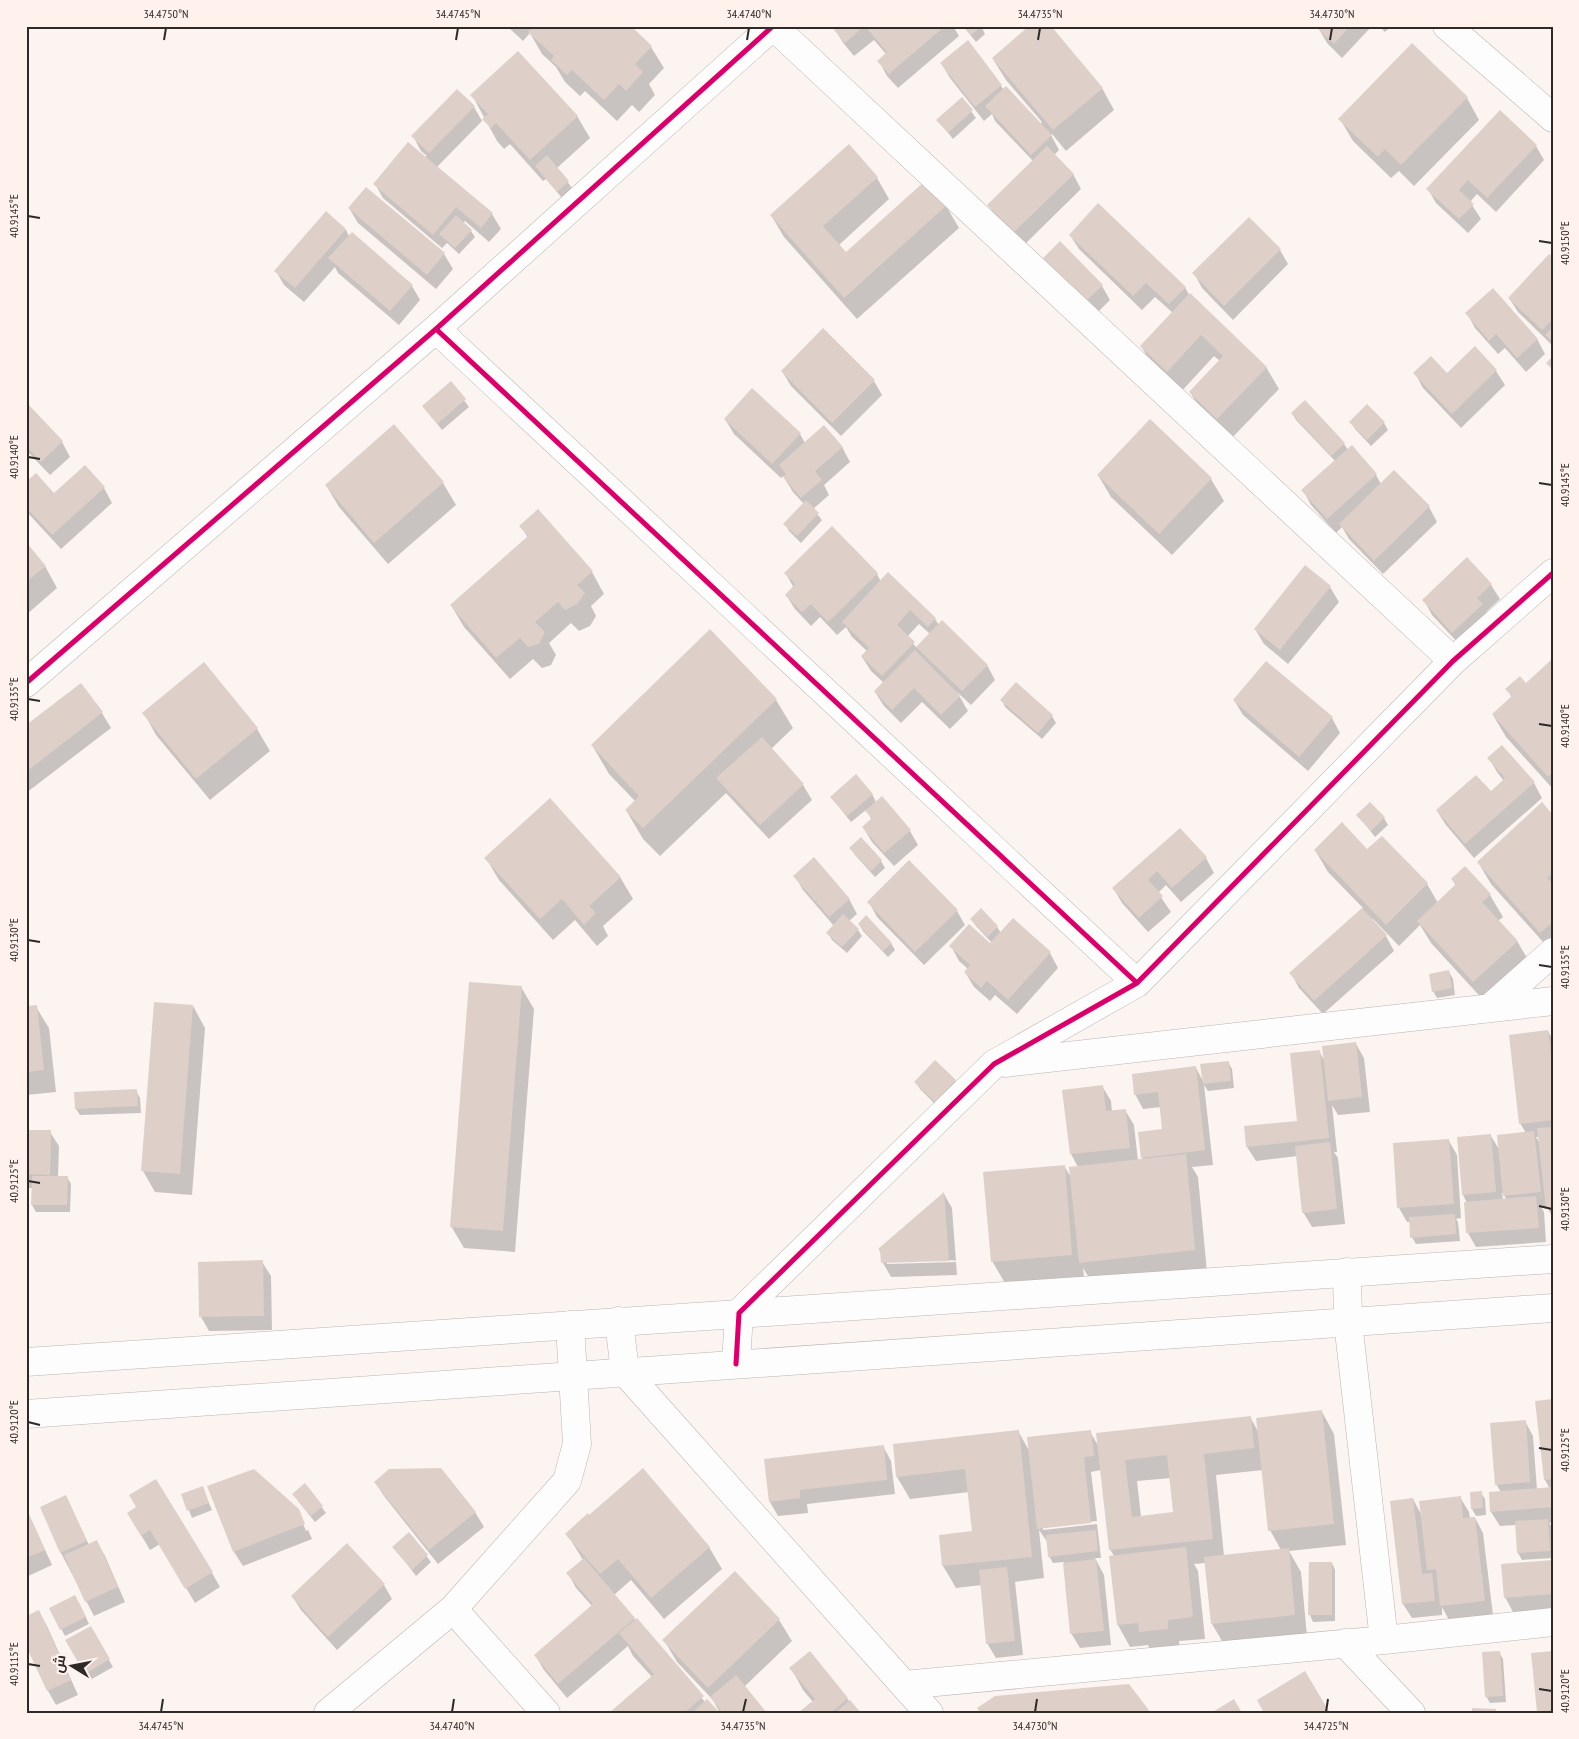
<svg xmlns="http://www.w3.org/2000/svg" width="1579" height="1739" viewBox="0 0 1579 1739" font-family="'PT Sans Narrow',Cairo,sans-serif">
  <rect width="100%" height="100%" fill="#fbf4f1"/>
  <path fill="#0003" fill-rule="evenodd" d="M507 26H629L651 47 664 68 649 84 655 95 639 112 632 105 617 121 585 91 580 96 565 82 556 67 542 54 530 33 523 41Z
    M840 26H953L959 36 898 88 887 76 879 61 886 54 874 40 854 56 844 44 835 30Z
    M963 26H981L985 34 976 42Z
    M1321 26H1372L1342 58 1327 43 1319 29Z
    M1379 26H1391L1385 32Z
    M993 59 1102 88 1114 110 1066 151 1052 134 1051 135 1059 150 1054 155 1073 174 1081 189 1023 246 997 219 989 205 1033 161 995 121 992 114 984 121 950 78 941 63 1001 86 1004 90 1040 124 1042 122 1006 80Z
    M472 95 577 116 590 138 557 168 572 188 562 198 546 179 543 181 510 144 504 149 497 141Z
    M1467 98 1479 120 1414 186 1399 171 1391 178 1353 141 1340 119Z
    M962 99 976 118 953 139 938 120Z
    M474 107 482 121 437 167 492 214 501 229 489 242 465 221 463 223 471 231 475 237 459 254 447 243 442 248 383 198 375 184 427 156 421 151 413 136Z
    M1536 146 1544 160 1496 212 1477 194 1470 202 1481 219 1468 233 1436 203 1428 189Z
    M877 178 889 199 839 245 846 254 925 183 946 206 959 228 857 319 784 237 771 215Z
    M366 189 444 254 453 269 436 289 358 223 349 208Z
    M326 213 346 230 349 236 412 286 420 300 399 325 338 273 335 267 304 302 284 285 276 271Z
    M1070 235 1185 287 1189 295 1266 367 1279 389 1230 440 1203 414 1190 392 1220 361 1214 356 1180 393 1154 368 1141 346 1173 313 1155 297 1142 310 1079 249Z
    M1060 243 1102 286 1110 300 1093 317Z
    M1280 250 1288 264 1233 320 1202 288 1194 273Z
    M1553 259V346L1518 312 1509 298Z
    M1467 313 1537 339 1545 354 1526 372 1505 348 1498 354 1475 328Z
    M1475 348 1496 371 1505 385 1461 428 1423 388 1415 373 1447 374Z
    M782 371 874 381 882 395 841 436 791 386Z
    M451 383 469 407 442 430 424 406Z
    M752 390 800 434 805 443 842 447 850 462 824 485 829 495 813 509 822 520 801 543 789 531 785 524 804 504 793 492 783 476 781 478 734 434 725 419Z
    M1305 401 1344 444 1348 450 1352 447 1376 475 1381 484 1429 507 1437 522 1383 574 1349 539 1342 527 1336 533 1311 505 1303 490 1335 461 1296 420 1292 413Z
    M26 408 62 442 70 457 50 475 26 450Z
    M1150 421 1211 479 1224 501 1172 555 1111 497 1098 475Z
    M1351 422 1384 423 1388 430 1371 446 1355 429Z
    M394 426 443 483 456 505 388 564 339 507 326 485Z
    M85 467 104 488 112 503 61 549 26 511V484L54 495Z
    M521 526 592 572 604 594 591 606 596 616 590 626 579 631 571 623 549 643 556 655 551 665 542 668 533 659 510 679 464 627 451 605 528 538Z
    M26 544 45 566 57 588 26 615Z
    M1467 559 1491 585 1500 599 1486 612 1490 619 1461 646 1432 615 1424 600Z
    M1305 567 1330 587 1339 602 1288 664 1264 644 1255 629Z
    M786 574H877L881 582 935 619 939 625 987 665 995 680 971 705 957 692 968 711 950 729 922 702 901 723 884 706 875 692 884 683 871 671 862 657 867 651 852 637 846 627 837 635 820 617 811 626 795 609 786 595 794 588ZM919 624 930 634 917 648 907 637Z
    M204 663 257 729 270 751 210 800 156 735 144 713Z
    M1553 664V789L1506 737 1493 715 1512 698 1507 689 1526 685Z
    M1016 684 1052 716 1056 723 1042 739 1005 707 1002 700Z
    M80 685 102 713 111 728 26 793V726Z
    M776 700 793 728 771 749 803 785 812 800 769 839 726 793 660 856 643 839 626 810 635 801 609 774 592 745Z
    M1234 700 1332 718 1340 733 1308 771 1243 715Z
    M1502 747 1534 783 1542 798 1474 858 1446 825 1437 811 1491 793 1504 781 1497 772 1489 758Z
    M872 794 876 802 910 831 918 845 894 866 872 842 863 827 872 820 866 810 851 822 831 797Z
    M1358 815 1384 818 1388 825 1375 837Z
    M1553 817V953L1491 884 1478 862Z
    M1180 829 1206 858 1214 873 1181 902 1166 885 1158 893 1171 912 1148 932 1122 903 1114 889Z
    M861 839 881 861 885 868 875 877 855 855 851 848Z
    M1315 850 1367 851 1427 884 1438 903 1456 886 1452 879 1465 867 1490 895 1503 917 1498 921 1517 941 1530 963 1487 1004 1431 943 1420 925 1399 946 1373 919 1372 920 1386 936 1394 951 1323 1014 1299 988 1291 973 1363 908 1328 872Z
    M486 858 620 877 633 899 603 926 608 936 597 946 575 920 553 940 499 880Z
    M795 876 849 899 857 914 849 921 858 930 862 936 847 953 832 940 828 933 834 926 803 890Z
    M869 902 957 911 965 925 924 965 877 917Z
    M981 910 997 927 1001 933 1013 920 1050 953 1058 968 1017 1014 995 995 990 1001 974 987 965 972 968 969 959 961 951 946 990 945 992 943 976 926 972 920Z
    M859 924 891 943 895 950 888 957 863 931Z
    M1449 972 1453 979 1455 995 1437 998 1433 991Z
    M521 987 534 1009 515 1252 464 1248 451 1226Z
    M193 1006 205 1028 192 1195 155 1192 143 1171Z
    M36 1007 49 1028 56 1092 26 1095V1008Z
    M1548 1031 1553 1040V1218L1547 1207H1541L1544 1212 1546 1242 1476 1247 1468 1233 1467 1203 1463 1195 1491 1136 1500 1151 1526 1133 1520 1123ZM1536 1137H1540L1541 1145ZM1502 1192 1507 1200H1503Z
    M1356 1044 1364 1058 1370 1112 1338 1115 1332 1105 1337 1152H1334L1338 1158 1345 1224 1312 1227 1303 1212 1298 1156 1256 1161 1247 1147 1298 1122 1319 1051 1325 1062Z
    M935 1062 955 1081 959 1088 939 1108 920 1089 916 1082Z
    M1228 1062 1232 1069 1234 1088 1208 1091 1204 1085 1213 1165 1192 1167 1198 1177 1207 1272 1093 1284 1083 1268 1084 1277 1005 1283 992 1261 1064 1166 1072 1179 1078 1167 1071 1154 1064 1091 1102 1086 1111 1101 1112 1112 1125 1110 1134 1125 1138 1161 1143 1160 1142 1157 1163 1130 1161 1107 1143 1109 1135 1094 1196 1068 1203 1081Z
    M136 1091 140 1098 141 1113 80 1115 76 1109Z
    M26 1131 50 1132 59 1146 58 1177H67L71 1184 70 1212H36L32 1205 33 1188H26Z
    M1449 1141 1457 1155 1461 1218 1456 1219 1458 1222 1460 1241 1416 1244 1412 1237 1410 1222H1407L1399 1208Z
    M944 1194 952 1208 957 1275 891 1277 883 1263 882 1256 879 1250ZM956 1260V1262L887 1264V1262Z
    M262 1262 271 1276 272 1330 209 1331 201 1317Z
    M1553 1401V1522L1549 1523 1552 1527 1553 1558 1522 1560 1518 1553 1516 1525 1500 1526 1491 1512 1501 1492 1496 1484 1525 1421 1533 1436 1537 1490 1550 1489 1545 1480Z
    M1322 1412 1334 1434 1346 1545 1289 1551 1301 1572 1307 1636 1225 1646 1212 1624 1205 1563 1194 1564 1198 1571 1205 1639 1179 1641 1180 1651 1152 1653 1148 1645 1130 1647 1118 1625 1114 1556 1110 1549 1101 1470 1091 1472 1097 1521 1043 1527V1530L1097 1524 1101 1558H1095L1104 1575 1111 1645 1080 1648 1071 1633 1064 1562 1053 1563 1049 1556 1048 1543 1039 1530 1044 1578 1015 1582 1023 1655 996 1658 987 1643 982 1585 956 1588 943 1566 940 1536 973 1533 969 1492 910 1499 897 1477 1018 1431 1030 1452 1090 1432 1099 1447 1250 1417 1259 1433ZM1263 1470 1270 1530 1281 1550 1224 1556 1216 1475ZM1171 1478 1175 1513 1141 1517 1137 1481Z
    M883 1446 891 1461 895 1494 807 1504 808 1513 778 1516 770 1502Z
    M375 1482 475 1512 484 1527 438 1564 384 1496Z
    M305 1485 326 1513 315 1522 298 1501Z
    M202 1487 212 1510 192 1518 183 1495Z
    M209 1487 301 1519 306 1531 308 1530 305 1523 312 1539 243 1566 234 1552Z
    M1481 1493 1485 1499 1486 1515 1476 1516 1472 1509 1471 1494Z
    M66 1497 89 1545 97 1542 105 1556 125 1602 94 1616 61 1553 42 1508Z
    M1460 1497 1469 1512 1470 1519 1475 1518 1483 1533 1493 1615 1449 1620 1442 1607V1615L1412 1618 1403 1604 1413 1499 1422 1516Z
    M26 1508 52 1565 26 1577Z
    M128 1513 212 1573 220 1587 195 1603 160 1544 150 1550Z
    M409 1534 431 1562 416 1576 394 1547Z
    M567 1534 709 1547 722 1569 664 1619 631 1580 614 1595 705 1702 719 1713H611L652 1677 633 1656 628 1646 567 1698 544 1670 535 1655 592 1606 576 1588 568 1573 583 1560Z
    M1553 1562V1609L1513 1612 1505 1597Z
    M1332 1563 1335 1570V1621L1313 1622 1310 1615Z
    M384 1585 392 1599 337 1650 301 1610 292 1596Z
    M79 1603 89 1624 65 1636 51 1609Z
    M39 1612 47 1626 78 1695 56 1705 48 1691Z
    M779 1620 792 1641 744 1687 766 1713H720L713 1700 677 1662 664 1640Z
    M90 1627 113 1667 90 1680 67 1641Z
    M1499 1652 1503 1659 1506 1702 1490 1703 1486 1696Z
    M1553 1652V1713H1539L1538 1711Z
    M809 1653 850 1702 859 1713H800L813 1702 803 1690 791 1668Z"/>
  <path fill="#ded0c9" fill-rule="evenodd" d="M533 26H631L652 46 635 64 643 72 626 91 619 84 604 100 572 70 567 75 551 60 554 56 528 32Z
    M838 26H864L845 43 834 30Z
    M865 26H945L889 74 877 61 887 52Z
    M963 26H982L971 35Z
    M1029 26H1051L1103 88 1053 130 992 58Z
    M1319 26H1350L1334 44 1317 28Z
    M968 40 1002 85 975 107 940 63Z
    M1412 43 1468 97 1401 165 1385 149 1378 157 1338 119Z
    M518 51 578 116 530 160 496 123 491 128 482 119 488 114 470 95Z
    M1006 86 1052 135 1031 155 985 106Z
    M457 89 475 106 429 153 411 136Z
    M962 97 973 110 948 133 936 120Z
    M1500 110 1537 145 1487 198 1468 180 1459 190 1474 204 1459 219 1426 189Z
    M408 142 493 213 481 228 456 207 433 235 373 184Z
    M849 144 878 177 823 226 846 252 925 181 947 205 844 298 770 215Z
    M1047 146 1074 174 1014 232 987 205Z
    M547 155 569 181 557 192 535 166Z
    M366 187 445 253 427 275 348 208Z
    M1098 203 1186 287 1169 304 1146 283 1133 296 1069 235Z
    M326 211 346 229 295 288 274 271Z
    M456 215 472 230 455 248 439 234Z
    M1249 217 1281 249 1224 306 1192 273Z
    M352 232 413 285 390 311 328 258Z
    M1060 241 1103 285 1084 303 1042 259Z
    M1549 254 1553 257V319L1542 330 1508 298Z
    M1493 288 1538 339 1517 358 1496 334 1489 341 1465 313Z
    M1190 293 1267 367 1217 419 1189 392 1223 356 1201 335 1167 372 1140 346Z
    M1553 327V342L1545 335Z
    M823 328 875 380 832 423 781 371Z
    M1475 346 1497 370 1452 414 1413 373 1431 356 1447 373Z
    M1553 356V370L1546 363Z
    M451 381 466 399 437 424 422 406Z
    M752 388 801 433 772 464 724 419Z
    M1305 400 1345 443 1331 456 1291 413Z
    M28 404 63 441 41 462 26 446V406Z
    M1367 404 1385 422 1367 440 1349 422Z
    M1150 419 1212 478 1159 534 1097 475Z
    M394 424 444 482 374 543 325 485Z
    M824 425 843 447 815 471 822 480 801 498 783 477 786 474 779 465Z
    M1352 445 1377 474 1327 519 1301 490Z
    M85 465 105 487 52 535 26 507V482L36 473 54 493Z
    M1394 470 1430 506 1374 561 1339 524Z
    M806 500 819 513 797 536 783 524Z
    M538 509 593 571 577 585 585 593 577 604 565 610 558 602 535 622 545 632 539 644 528 647 520 638 496 658 450 605 528 536 519 526Z
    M832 526 878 573 828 622 811 604 802 612 785 595 795 584 784 573Z
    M26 542 46 566 26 582Z
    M1467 557 1492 584 1477 598 1483 604 1452 633 1422 600Z
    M1305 565 1331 586 1280 650 1254 629Z
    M888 572 936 618 928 627 910 610 897 625 915 642 882 676 861 656 869 648 842 622Z
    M942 620 988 665 962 691 916 647Z
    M710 629 777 699 643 828 625 810 639 796 591 745Z
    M915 650 960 696 941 715 914 688 892 710 874 691Z
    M1551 660 1553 662V772L1548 777 1492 714 1512 696 1505 689 1520 676 1526 683Z
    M1266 661 1333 717 1299 757 1233 700Z
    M204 662 258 728 196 779 142 713Z
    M1016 682 1053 715 1038 733 1000 700Z
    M81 683 103 712 26 772V725Z
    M762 737 804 784 760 825 716 778Z
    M1502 745 1535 782 1465 844 1436 810 1476 775 1491 791 1505 778 1487 758Z
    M856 774 873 794 847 816 830 797Z
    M882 796 911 830 884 853 862 827 872 818 865 811Z
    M550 798 621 877 589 906 596 913 584 925 562 899 540 919 484 858Z
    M1370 802 1385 817 1371 831 1356 815Z
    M1542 802 1553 815V872L1547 878 1553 884V922L1540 933 1477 862Z
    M1342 822 1367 849 1382 836 1428 883 1386 925 1314 850Z
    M1180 828 1207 857 1172 888 1157 871 1148 880 1163 896 1139 918 1112 888Z
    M861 837 882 860 871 871 849 848Z
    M814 857 850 899 829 917 793 876Z
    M909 860 958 910 915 952 867 902Z
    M1465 866 1491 894 1482 902 1518 941 1473 982 1417 921 1456 884 1451 879Z
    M981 908 998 926 988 937 970 919Z
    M1362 908 1387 935 1314 1001 1289 973Z
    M843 914 859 929 842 947 826 933Z
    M866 915 892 943 883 951 858 924Z
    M1013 918 1051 952 1008 1000 987 981 981 988 964 972 970 965 949 946 969 924 990 943Z
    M1449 970 1452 988 1432 992 1429 974Z
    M469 982 522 986 503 1231 450 1227Z
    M154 1002 193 1005 180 1174 141 1171Z
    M37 1005 44 1070 26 1072V1006Z
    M1548 1030 1553 1070V1120L1519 1124 1509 1035Z
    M1356 1042 1362 1097 1328 1101 1322 1046Z
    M1320 1050 1329 1138 1246 1147 1244 1126 1297 1121 1290 1053Z
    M935 1060 956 1080 935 1102 914 1082Z
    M1229 1061 1231 1081 1203 1084 1200 1064Z
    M1196 1066 1205 1150 1141 1158 1138 1132 1162 1129 1158 1092 1134 1095 1132 1074Z
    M1103 1085 1106 1111 1126 1109 1130 1148 1070 1154 1062 1090Z
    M137 1089 138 1106 75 1109 74 1092Z
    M1553 1127V1208L1546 1209 1537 1128Z
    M26 1130H51L50 1175 26 1174Z
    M1534 1131 1541 1192 1503 1196 1497 1135Z
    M1491 1134 1496 1192 1462 1195 1457 1137Z
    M1449 1139 1454 1204 1397 1208 1393 1143Z
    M1330 1142 1337 1209 1302 1213 1295 1146Z
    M1186 1154 1195 1250 1079 1263 1069 1167Z
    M1065 1165 1072 1255 991 1262 983 1172Z
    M32 1176H68L67 1205H31Z
    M944 1192 949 1261 881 1263 880 1249H878Z
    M1536 1196 1539 1228 1466 1233 1464 1202Z
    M1455 1214 1456 1234 1410 1238 1409 1217Z
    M263 1260 264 1316 199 1317 198 1262Z
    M1553 1399V1479L1544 1480 1535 1401Z
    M1322 1410 1334 1524 1268 1531 1256 1418Z
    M1251 1416 1254 1448 1204 1454 1213 1539 1109 1550 1096 1433ZM1167 1455 1173 1512 1132 1517 1125 1460Z
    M1526 1420 1530 1482 1495 1485 1490 1423Z
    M1019 1430 1032 1557 942 1566 939 1535 972 1531 965 1469 896 1477 893 1444Z
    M1091 1430 1094 1456 1084 1457 1091 1523 1037 1529 1027 1437Z
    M884 1445 887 1480 800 1490V1498L769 1502 764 1459Z
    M441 1468 476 1512 429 1550 374 1482 389 1469Z
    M643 1468 710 1547 651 1598 618 1559 600 1574 565 1534 588 1513 589 1515Z
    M254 1469 299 1509 305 1524 233 1552 207 1486Z
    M156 1479 213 1572 185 1589 150 1530 141 1536 127 1513 136 1507 129 1495Z
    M305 1483 323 1506 311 1516 292 1494Z
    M203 1486 209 1503 187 1511 181 1494Z
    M1553 1487V1507L1490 1512 1489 1492Z
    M1482 1491 1483 1508 1471 1509 1470 1492Z
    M66 1495 87 1541 60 1553 40 1507Z
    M1461 1496 1463 1518 1475 1517 1485 1601 1440 1606 1436 1569 1427 1570 1419 1501Z
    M1413 1498 1422 1574 1432 1573 1435 1601 1402 1604 1390 1501Z
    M26 1508 45 1550 26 1558Z
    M1548 1519 1550 1551 1517 1553 1515 1521Z
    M1096 1530 1098 1551 1048 1557 1046 1535Z
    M409 1532 428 1555 412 1570 392 1547Z
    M97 1540 118 1587 85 1602 64 1555Z
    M347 1543 385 1584 328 1637 291 1596Z
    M1186 1547 1193 1617 1168 1620V1629L1139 1632 1138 1623 1117 1625 1109 1556Z
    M1289 1548 1295 1615 1211 1624 1204 1557Z
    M584 1558 635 1618 558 1684 534 1655 593 1604 566 1573Z
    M1096 1559 1104 1631 1070 1634 1063 1563Z
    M1553 1560V1594L1504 1598 1501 1564Z
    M1309 1562H1332V1615H1308Z
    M1007 1567 1015 1641 986 1644 979 1570Z
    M735 1571 780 1619 708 1688 662 1640Z
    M75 1595 86 1617 60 1630 49 1608Z
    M39 1610 71 1680 47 1691 26 1646V1616Z
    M637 1618 704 1696 684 1713H609L654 1674 619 1633Z
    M91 1626 110 1659 85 1674 65 1640Z
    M810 1651 848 1698 831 1713H798L815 1699 789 1668Z
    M1500 1651 1503 1696 1485 1697 1482 1652Z
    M1553 1651V1710L1537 1712 1531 1653Z
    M1305 1671 1330 1713H1264L1257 1700Z
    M736 1675 767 1713H723L710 1697Z
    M1129 1684 1151 1713H981L977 1708 995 1696Z
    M707 1699 720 1713H692Z
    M1234 1699 1242 1713H1211Z
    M850 1700 861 1713H835Z
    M1472 1708 1496 1709V1713H1472Z"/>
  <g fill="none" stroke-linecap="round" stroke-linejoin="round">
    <defs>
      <path id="street" d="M773 26 1453 661
        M1447 26 1553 118
        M436 329 1137 983
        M26 683 436 329 773 26
        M1490 1008 1553 952
        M1005 1063 1553 1001
        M1347 1272 1348 1322 1384 1640
        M619 1321 625 1372 929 1713
        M736 1364 739 1313 994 1064 1137 983 1453 661 1553 573
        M453 1609 546 1713
        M1345 1643 1411 1713
        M904 1685 1384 1640 1553 1622
        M328 1713 453 1609 567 1481 577 1444 570 1325"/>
      <path id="highway" d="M26 1362 1553 1259
        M26 1414 1553 1308"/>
    </defs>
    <use href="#street" stroke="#bbb5b3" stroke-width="29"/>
    <use href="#highway" stroke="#bbb5b3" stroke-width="29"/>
    <use href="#street" stroke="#fefdfd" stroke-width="28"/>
    <use href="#highway" stroke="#fefdfd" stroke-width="28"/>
    <defs>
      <path id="cycleway" d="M436 329 1137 983
        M26 683 436 329 773 26
        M736 1364 739 1313 994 1064 1137 983 1453 661 1553 573"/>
    </defs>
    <use href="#cycleway" stroke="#fff2ed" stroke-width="8"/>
    <use href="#cycleway" stroke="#d6006c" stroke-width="5"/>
  </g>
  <path fill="none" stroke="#2e2a28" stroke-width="2" d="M164 40 166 28M456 40 458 28M747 40 749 28M1038 40 1040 28M1330 40 1332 28M28 216 40 218M1539 241 1552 243M28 457 40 459M1539 483 1552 485M28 699 40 701M1539 724 1552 726M28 940 40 942M1539 965 1552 967M28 1181 40 1183M1539 1206 1552 1209M28 1422 40 1425M1539 1448 1552 1450M28 1664 40 1666M1539 1689 1552 1691M161 1712 163 1699M452 1712 454 1699M743 1712 746 1699M1035 1712 1037 1699M1326 1712 1328 1699"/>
  <rect width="1579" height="1739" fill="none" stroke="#fff2ed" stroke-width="55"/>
  <g transform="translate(72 1666) rotate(280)" stroke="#fff2ed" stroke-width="4" paint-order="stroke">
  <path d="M0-4L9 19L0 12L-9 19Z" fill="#2e2a28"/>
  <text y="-8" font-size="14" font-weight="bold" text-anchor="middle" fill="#2e2a28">ش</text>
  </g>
  <rect x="28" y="28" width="1524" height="1684" fill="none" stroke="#2e2a28" stroke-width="2"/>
  <g font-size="12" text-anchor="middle" fill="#2e2a28">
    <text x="166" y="18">34.4750°N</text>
    <text x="458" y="18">34.4745°N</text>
    <text x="749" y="18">34.4740°N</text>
    <text x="1040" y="18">34.4735°N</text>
    <text x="1332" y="18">34.4730°N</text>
    <text transform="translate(14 216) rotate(-90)" y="4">40.9145°E</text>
    <text transform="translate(1565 243) rotate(-90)" y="4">40.9150°E</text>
    <text transform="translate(14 457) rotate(-90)" y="4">40.9140°E</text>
    <text transform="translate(1565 485) rotate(-90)" y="4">40.9145°E</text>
    <text transform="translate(14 699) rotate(-90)" y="4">40.9135°E</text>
    <text transform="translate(1565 726) rotate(-90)" y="4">40.9140°E</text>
    <text transform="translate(14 940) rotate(-90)" y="4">40.9130°E</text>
    <text transform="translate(1565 967) rotate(-90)" y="4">40.9135°E</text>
    <text transform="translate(14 1181) rotate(-90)" y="4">40.9125°E</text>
    <text transform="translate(1565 1209) rotate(-90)" y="4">40.9130°E</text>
    <text transform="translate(14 1422) rotate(-90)" y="4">40.9120°E</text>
    <text transform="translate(1565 1450) rotate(-90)" y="4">40.9125°E</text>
    <text transform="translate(14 1664) rotate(-90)" y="4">40.9115°E</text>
    <text transform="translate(1565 1691) rotate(-90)" y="4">40.9120°E</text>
    <text x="161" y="1730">34.4745°N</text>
    <text x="452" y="1730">34.4740°N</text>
    <text x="743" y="1730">34.4735°N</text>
    <text x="1035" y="1730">34.4730°N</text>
    <text x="1326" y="1730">34.4725°N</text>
  </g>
</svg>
